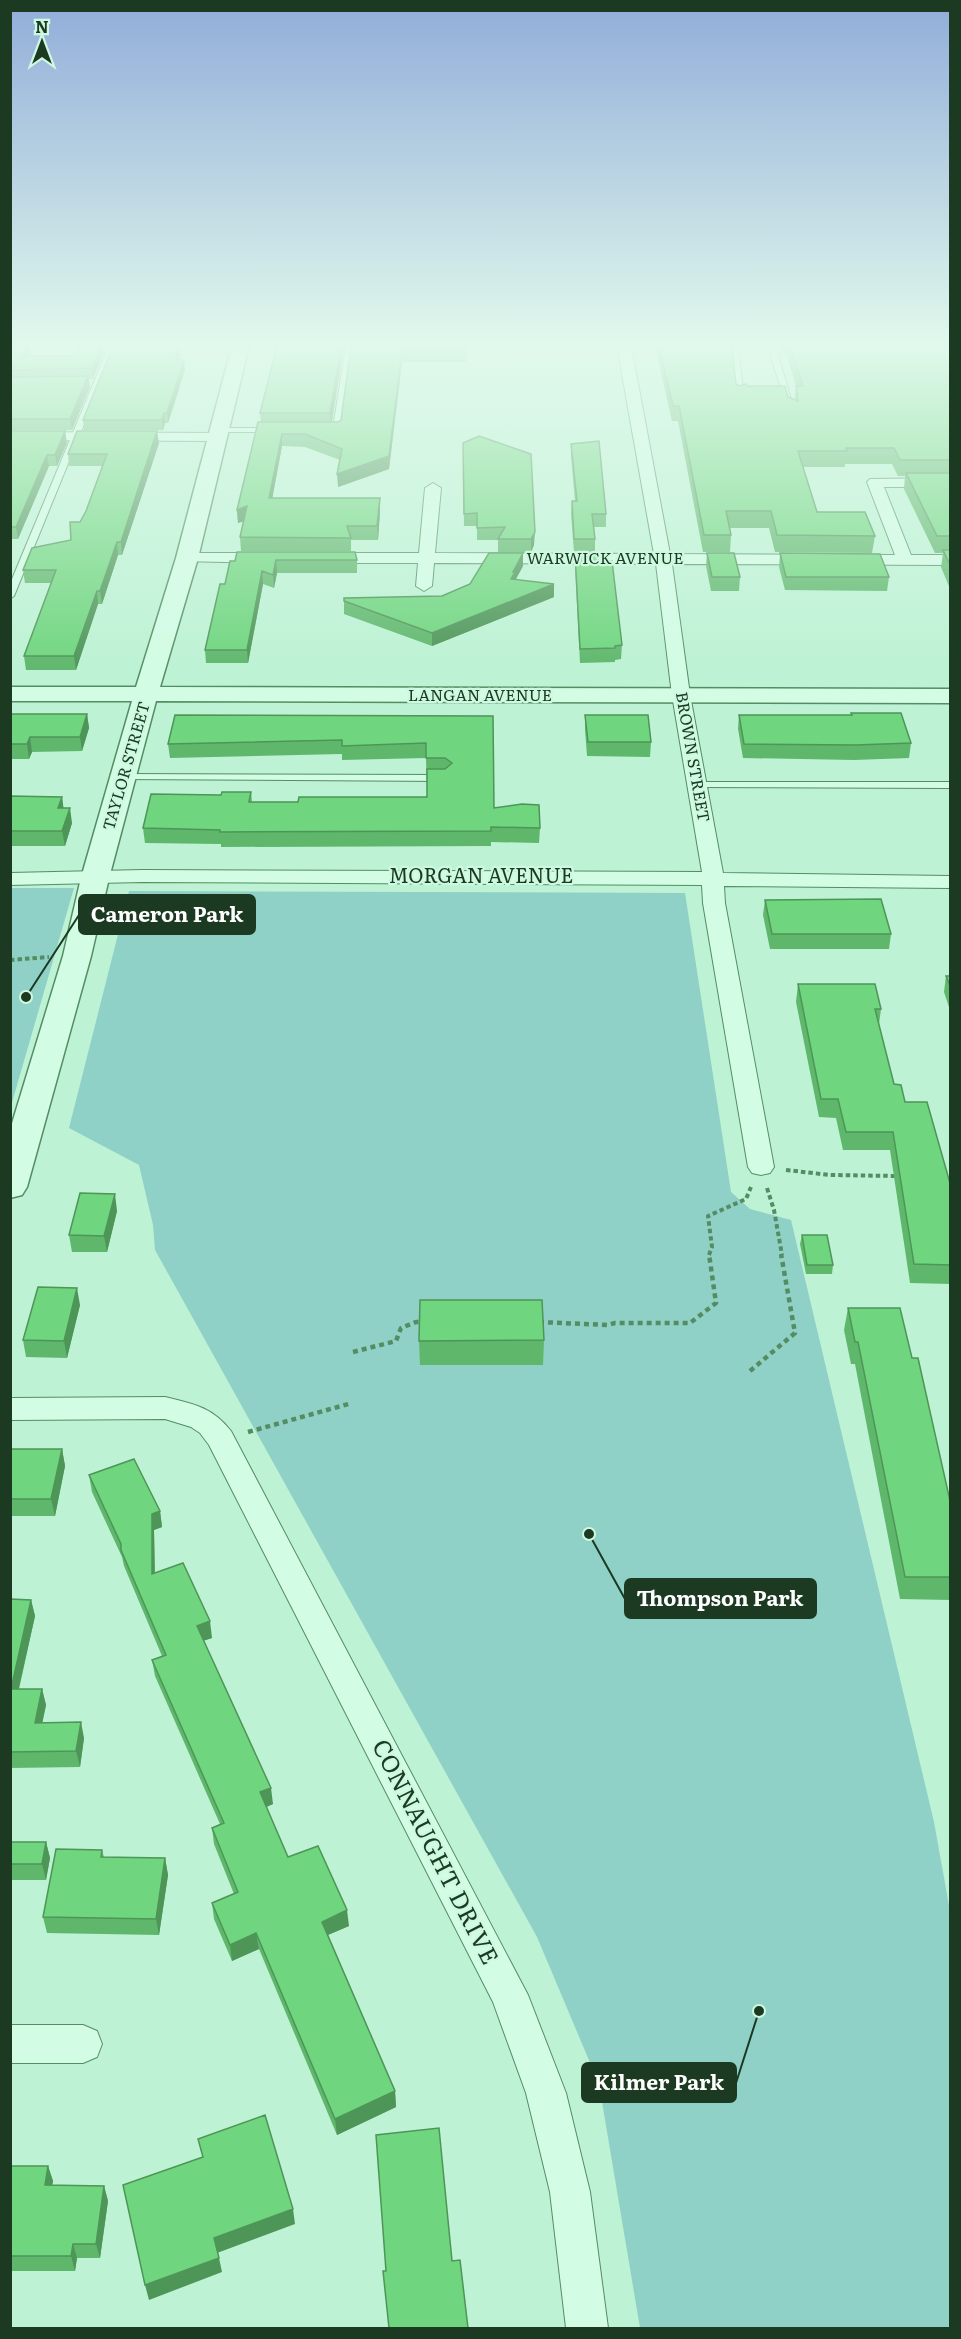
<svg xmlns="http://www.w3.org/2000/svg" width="961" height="2339" viewBox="0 0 961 2339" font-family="Literata,serif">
  <rect width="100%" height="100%" fill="#bdf2d4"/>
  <path fill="#90d1c7" d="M11 888H74L11 1106 10 888Z
    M129 891 685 893 731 1192 750 1209 791 1220 934 1822 950 1911V2328H640L599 2084 537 1937 155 1250 153 1225 139 1165 69 1128Z"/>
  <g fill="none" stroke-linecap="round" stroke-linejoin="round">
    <defs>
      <path id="service" d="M109 346H116L14 596 10 599V584Z
        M346 346H352L340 430 326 432 322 430 323 428H333Z
        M775 346H782L783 350 778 355 793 406 786 404 770 354 776 349Z
        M735 347 738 349 744 397 740 399 736 397 732 349Z
        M216 428H274L278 430 274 432H219L215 430Z
        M123 774 443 775 448 778 443 781 119 779V775Z
        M699 782H950V788L695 787 694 785Z"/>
      <path id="minor" d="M617 346H631L670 554 895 555 867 482 870 479 950 478V487H884L911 555H950V565L672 564 690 695 723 873 950 876V888L724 886 725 903 774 1167 770 1173 761 1175 752 1173 748 1167 703 903 702 885 142 882 10 885V873L142 870 702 872 672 695 656 564 434 563 432 586 424 591 416 586 418 563H322L314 558 322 553H419L425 488 433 483 441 488 435 553 654 554Z
        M10 432 217 433 224 437 217 441 10 440Z
        M187 553H270L278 558 270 563 181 561 179 558 181 555Z
        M165 1397C194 1404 212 1407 231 1431L528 1995 566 2093 590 2192 608 2328H566L550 2192 526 2093 493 2002 209 1445 200 1433 191 1427 165 1419 10 1420V1398Z
        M10 2025H83L97 2031 102 2044 97 2057 83 2063H10Z"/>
      <path id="tertiary" d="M232 346H249L198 558 160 687 950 689V703L156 701 109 878 91 956 27 1187 22 1195 10 1198V1130L63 956 81 878 132 701H10V687H136L176 558Z"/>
    </defs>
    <use href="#service" stroke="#548d63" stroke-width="2"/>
    <use href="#minor" stroke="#548d63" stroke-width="2"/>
    <use href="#tertiary" stroke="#548d63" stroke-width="3"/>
    <path stroke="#548d63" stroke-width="4" stroke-dasharray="4.5 3" stroke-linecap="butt" d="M10 960 49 957
      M786 1170 830 1175 898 1176
      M767 1188 774 1210 782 1255
      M709 1255 712 1247 708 1216 746 1199 751 1187"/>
    <path stroke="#548d63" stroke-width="4.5" stroke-dasharray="5 4" stroke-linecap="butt" d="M539 1322 608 1325 615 1323H690L716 1303 709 1254
      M353 1352 396 1341 401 1328 416 1322H424
      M750 1371 795 1333 781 1254
      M248 1432 352 1403"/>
    <use href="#service" fill="#d2fce4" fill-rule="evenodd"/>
    <use href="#minor" fill="#d2fce4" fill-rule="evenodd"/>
    <use href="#tertiary" fill="#d2fce4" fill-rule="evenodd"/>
  </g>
  <path fill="#5fb76c" d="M10 346 31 353 29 356H74L103 354 93 379H89L90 387 72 430H10Z
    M344 346 332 422H338L341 420 351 346H467L466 362H402L389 469 338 487 340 460 305 447 282 446 272 498 380 511 378 540H351V551H241L240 537 244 521 238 523 237 510 261 422 260 413Z
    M655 346H732L736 384 740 386H747L795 399 796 386 784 346H951V591L941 567 943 553H935L904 489 905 476H898L892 464H845V467H803L817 512 875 536 872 553 775 552 769 528H730L731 535 730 552H703L678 421H672Z
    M181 352 179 360 185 370 168 423H165L163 430H84L83 420Z
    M10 431 67 443 57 466H49L18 539H10Z
    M479 436 534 545 531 552H498V540H477V526H464L463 443Z
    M159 443 122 555H118L102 604H98L76 670H26L24 656 51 583H25L23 570 71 540 86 511 103 466H69L68 454Z
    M571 444 606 514V527H594L595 539V552H574L571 514 572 501H575L571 456Z
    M237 552 357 560V573H277L274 588 263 584 248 663H206L205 650 225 584 235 561Z
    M575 553 598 561 622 645 621 659 615 660V662L580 663 575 566Z
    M707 553 740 577 739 591H711L706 566Z
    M780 553 889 577 887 591 785 590 779 567Z
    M523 566 515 580 554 597 432 646 344 614V601L442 596Z
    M851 713 911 743 909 758 854 760 743 758 738 729 739 715H851Z
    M10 714H87L89 728 82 751 32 752 29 759H10Z
    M585 715 651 742 650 757 587 756 585 729Z
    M493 716 494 808 540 828 539 843 491 842V846L221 847V844L145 843 143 828 221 795 251 792 252 802H298L427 797 426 758 342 760V754L170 758 168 744Z
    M10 796 62 797 63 808 72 823 65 846H10Z
    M765 900 891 934 889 949H770L763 915Z
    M946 976H951V1013L944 992Z
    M798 984 881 1009 879 1024 894 1084 905 1102 951 1187V1284L910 1283 890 1150H843L836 1118 819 1117 796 1002Z
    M117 1211 107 1252H72L69 1235Z
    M802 1235 833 1265 832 1274H806L800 1244Z
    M80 1305 67 1358 26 1357 23 1340Z
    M848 1308 912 1358 951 1505V1600L900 1599 855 1364H851L844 1330Z
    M544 1340 543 1365H420L419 1341Z
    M10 1449H62L65 1466 55 1516H10Z
    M89 1475 160 1511 162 1527 154 1530 155 1573 212 1638 203 1641 273 1804 266 1807 288 1857 349 1926 328 1935 395 2091 396 2107 337 2135 259 1949 232 1961 214 1919 212 1903 234 1894 214 1844 212 1828 220 1824 155 1676 152 1660 162 1656 124 1566 122 1557 92 1492Z
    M10 1599 31 1600 35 1616 19 1689H42L46 1705 42 1723 84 1738 80 1767 10 1768Z
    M10 1842H46L50 1858 46 1880H10Z
    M102 1850 104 1857 165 1858 168 1875 159 1935 47 1933 43 1917Z
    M10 2166H48L53 2181 52 2185 104 2186 108 2201 100 2258H77L75 2271H10Z"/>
  <path fill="#4e9558" d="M27 346H30L31 353 24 367 22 356Z
    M101 346H102L103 354 93 379 92 368Z
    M179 346H180L181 352 176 370 175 360Z
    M341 346H344L331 426 330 413Z
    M402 350V362L389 469 338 487 337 474Z
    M184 360 185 370 168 423 167 413Z
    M88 376 90 387 72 430 70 419Z
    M164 413 165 423 163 430 162 420Z
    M65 431 67 443 57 466 55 455Z
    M157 431 159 443 122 555 121 542Z
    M282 434V446L270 511 269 498Z
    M47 455 49 466 18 539 16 527Z
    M380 498V511L378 540 377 526Z
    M247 506 248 520 238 523 237 510Z
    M535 532 534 545 531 552V539Z
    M117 542 118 555 102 604 100 591Z
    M523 553V566L515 581 511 579 513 572Z
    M276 560 277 573 274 588 273 575Z
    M262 571 263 584 248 663 247 650Z
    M554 584V597L432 646V633Z
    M97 591 98 604 76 670 74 656Z
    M87 714 89 728 82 751 80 737Z
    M30 737 32 752 29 759 27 744Z
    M62 797 64 811 58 808Z
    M70 808 72 823 65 846 62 831Z
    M115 1194 117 1211 107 1252 104 1236Z
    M77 1288 80 1305 67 1358 64 1341Z
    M62 1449 65 1466 55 1516 51 1499Z
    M160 1511 162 1527 154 1530 155 1590 152 1574V1514Z
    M31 1600 35 1616 15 1705 11 1689Z
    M210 1621 212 1638 199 1642 197 1626Z
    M42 1689 46 1705 39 1739 35 1723Z
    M81 1722 84 1738 80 1767 76 1751Z
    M271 1788 273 1804 262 1809 260 1792Z
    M46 1842 50 1858 46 1880 42 1864Z
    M165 1858 168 1875 159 1935 156 1919Z
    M347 1910 349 1926 323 1937 322 1922Z
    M256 1933 259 1949 232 1961 230 1945Z
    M395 2091 396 2107 337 2135 335 2119Z
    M48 2166 53 2181 50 2200 45 2185Z
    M104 2186 108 2201 100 2258 96 2244Z
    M293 2209 295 2224 217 2253 214 2238Z
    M73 2244 77 2258 75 2271 71 2256Z
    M219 2258 222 2272 149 2300 145 2285Z"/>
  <path fill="#6fd57e" stroke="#4e9558" stroke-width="1.5" d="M10 346H27L22 356H74L79 346H101L92 368 10 370Z
    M113 346H179L175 360H184L167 413H164L162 420H83Z
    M277 346H341L330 413H260Z
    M351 346H466V350H402L389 456 337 474 342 449 305 434H282L269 498H380L377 526H347L351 538 240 537 247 506 237 510 258 422H338L341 420Z
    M659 346H732L736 384 740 386 746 384 747 386H785L788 397 798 401 796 386H803L790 346H951V460H900L894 448H846L847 451H798L817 512H865L875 536 777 535 771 511H726L731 535H704L679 406H673Z
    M88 376 70 419H10V377Z
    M10 431H65L55 455H47L16 527H10Z
    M77 431H157L121 542H117L100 591H97L74 656H24L56 570H23L32 548 71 540 70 522H80L86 511 107 454H68Z
    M479 436 531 454 535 532 531 539H498L505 527 477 528V513L464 514 463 443Z
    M599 441 606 514H592L595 539H574L572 501H577L571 444Z
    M906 473H951V536H937Z
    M943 550H951V567Z
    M237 552H355L357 560H276L273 575 262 571 247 650H205L220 584H225L230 561H235Z
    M489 553H523L513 572H515L511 579 554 584 432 633 344 601V598L442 596 470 584Z
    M575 553H597L598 561H612L622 645 615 646V648L580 649Z
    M707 553H734L740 577H712Z
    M780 553 880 554 889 577H786Z
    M851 713H901L911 743 856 745 744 744 739 715H852Z
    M10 714H87L80 737H30L27 744H10Z
    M175 715 493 716 494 808 522 804 539 805 540 828 491 827V831L220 832V830L143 828 151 794 221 795 222 792H251L249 802H298L299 797H427V769H445L452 763 445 758H426V743L342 746V740L168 744Z
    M585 715H648L651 742H588Z
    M10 796 62 797 58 808H70L62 831H10Z
    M881 899 891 934H772L765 900Z
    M946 976H951V988Z
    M798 984H875L881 1009H875L894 1084 901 1085 905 1102H927L948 1176 951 1187V1265L914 1264 893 1132H846L838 1099H821Z
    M80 1193 115 1194 104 1236 69 1235Z
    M802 1235H827L833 1265H807Z
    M38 1287 77 1288 64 1341 23 1340Z
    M420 1300H542L544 1340 419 1341Z
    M848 1308H900L912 1358H918L951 1505V1577H905L858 1342H855Z
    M10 1449H62L51 1499H10Z
    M134 1459 160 1511 152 1514V1574L183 1563 210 1621 197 1626 271 1788 260 1792 288 1857 318 1846 347 1910 322 1922 395 2091 335 2119 256 1933 230 1945 212 1903 238 1892 212 1828 224 1823 152 1660 166 1655 121 1550V1544L89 1475Z
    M10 1599 31 1600 11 1689H42L35 1723 81 1722 76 1751 10 1752Z
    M10 1842H46L42 1864H10Z
    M56 1849 102 1850 101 1857 165 1858 156 1919 43 1917Z
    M265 2115 293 2209 214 2238 219 2258 145 2285 123 2185 203 2157 198 2139Z
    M439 2128 452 2261 460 2260 468 2328H389L383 2271H386L376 2135Z
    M10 2166H48L45 2185 104 2186 96 2244H73L71 2256H10Z"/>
  <linearGradient id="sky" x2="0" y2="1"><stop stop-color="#91add9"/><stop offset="0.51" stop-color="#e1f9ec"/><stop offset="1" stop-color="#e1f9ec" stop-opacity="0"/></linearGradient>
  <rect width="961" height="674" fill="url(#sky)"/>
  <g text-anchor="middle" stroke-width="4.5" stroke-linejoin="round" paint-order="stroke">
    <g font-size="16" fill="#1b3a21" stroke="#cef9e1">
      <text x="605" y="564">WARWICK AVENUE</text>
      <text x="480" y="701">LANGAN AVENUE</text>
      <text transform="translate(693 757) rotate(80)" y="6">BROWN STREET</text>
      <text transform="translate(126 766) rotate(-74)" y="6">TAYLOR STREET</text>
    </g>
    <g font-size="20" fill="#1b3a21" stroke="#cef9e1">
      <text x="481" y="883">MORGAN AVENUE</text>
    </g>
    <g font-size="24" fill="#1b3a21" stroke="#cef9e1">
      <text transform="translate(435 1852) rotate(63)" y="8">CONNAUGHT DRIVE</text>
    </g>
  </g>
  <path fill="none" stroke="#1b3a21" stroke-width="2" d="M26 997L79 915M589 1534L625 1599M759 2011L736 2083"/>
  <g fill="#1b3a21" stroke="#cef9e1" stroke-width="2">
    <circle cx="26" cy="997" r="6"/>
    <circle cx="589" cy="1534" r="6"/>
    <circle cx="759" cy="2011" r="6"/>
  </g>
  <g fill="#1b3a21" stroke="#1b3a21" stroke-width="2">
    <rect x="79" y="895" width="176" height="39" rx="6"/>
    <rect x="625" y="1579" width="191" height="39" rx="6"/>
    <rect x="582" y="2063" width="154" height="39" rx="6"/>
  </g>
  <g font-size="21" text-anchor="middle" font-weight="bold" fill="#fff">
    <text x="167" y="922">Cameron Park</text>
    <text x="720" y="1606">Thompson Park</text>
    <text x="659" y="2090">Kilmer Park</text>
  </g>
  <rect width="961" height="2339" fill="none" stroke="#1b3a21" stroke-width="24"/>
  <g transform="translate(42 42)" stroke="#cef9e1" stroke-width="4.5" paint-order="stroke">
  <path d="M0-4.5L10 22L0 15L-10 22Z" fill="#1b3a21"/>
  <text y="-9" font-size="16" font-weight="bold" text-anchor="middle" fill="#1b3a21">N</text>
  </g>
</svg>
